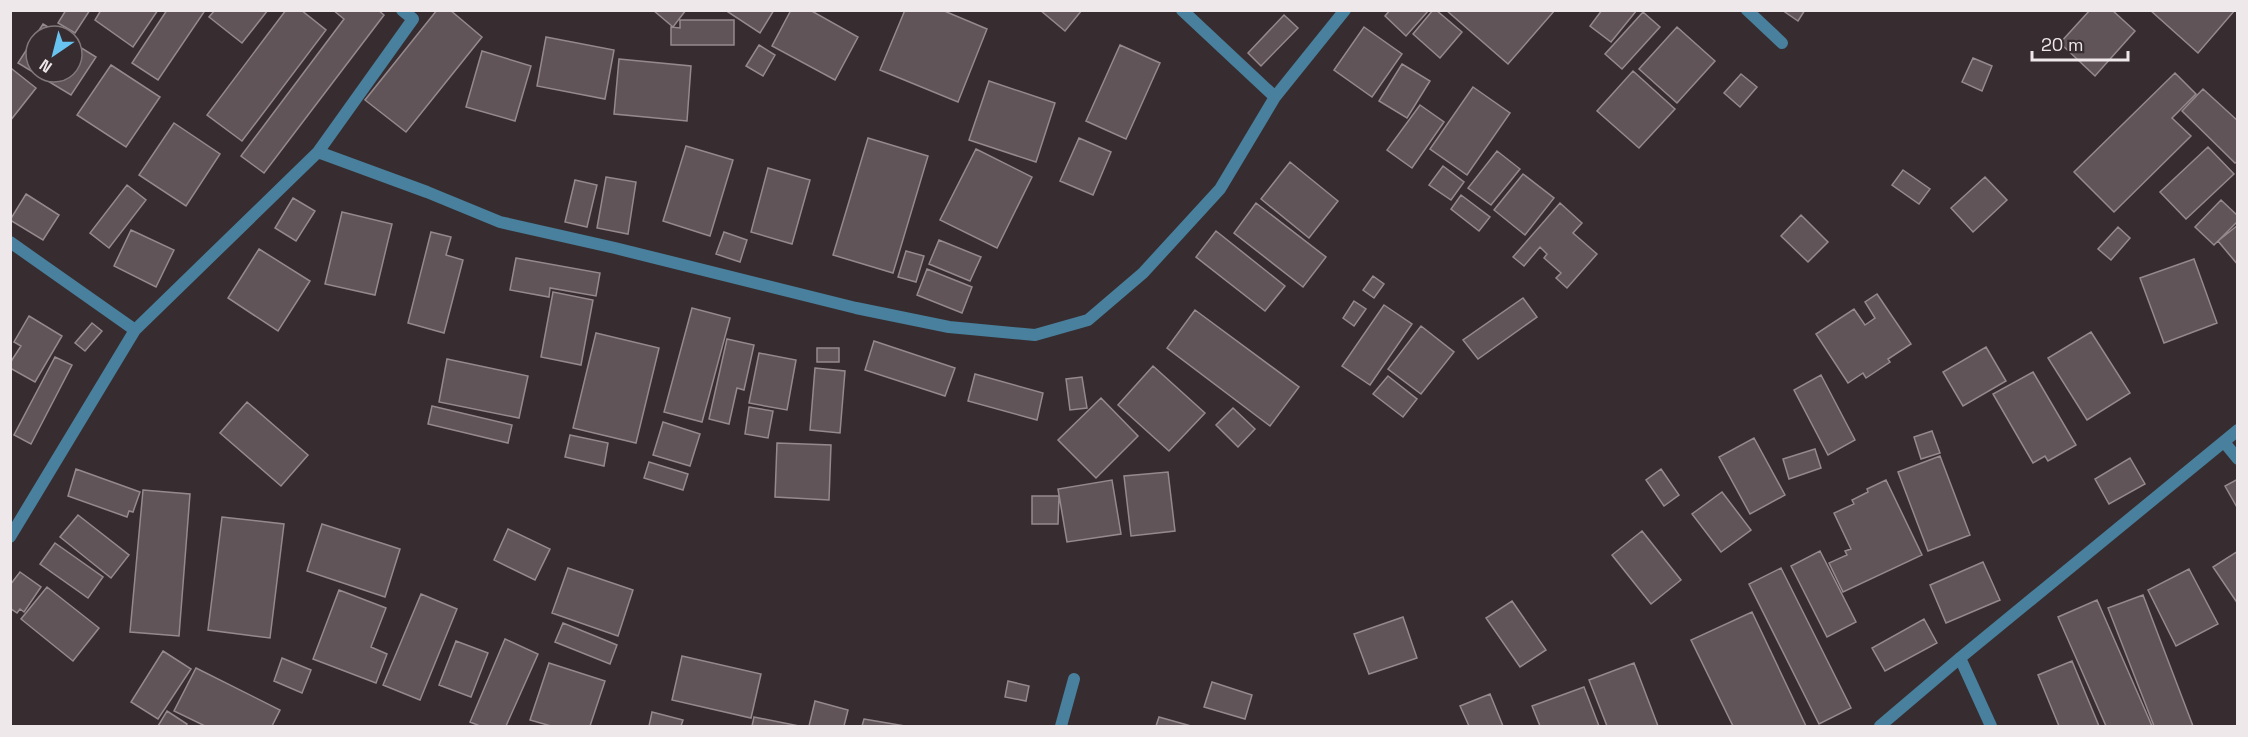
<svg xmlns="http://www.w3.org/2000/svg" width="2248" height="737" viewBox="0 0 2248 737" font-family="'Space Grotesk',sans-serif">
  <rect width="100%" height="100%" fill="#372d30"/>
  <path fill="#605458" stroke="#96898d" stroke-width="1.5" d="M66 10H90L75 33 58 23Z
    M101 10H158L133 47 95 20Z
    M167 10H201L204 12 158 80 132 63Z
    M215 10H268L242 43 209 17Z
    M286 10H301L326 30 242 141 207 115Z
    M333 10H378L384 15 264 173 241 156 344 19Z
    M437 10H450L482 37 406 132 365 100Z
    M653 10H686L673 27Z
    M725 10H774L760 33Z
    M791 10H810L858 37 835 80 772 46Z
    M905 10H942L987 29 958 102 880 70Z
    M1040 10H1082L1065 31Z
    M1390 10H1429L1406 36 1385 16Z
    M1433 10H1436L1462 32 1440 58 1413 34Z
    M1446 10H1555L1508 64Z
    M1602 10H1637L1611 42 1590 26Z
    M1782 10H1805L1798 21Z
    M2090 10H2112L2135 31 2095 76 2060 43Z
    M2150 10H2235L2198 53Z
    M1643 12 1660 27 1622 69 1605 54Z
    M1284 15 1298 28 1261 66 1248 53Z
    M680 20H734V45H671V27L680 28Z
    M43 24 63 36H36V72H72V42L96 57 71 95 18 63Z
    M1364 27 1402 54 1372 97 1334 70Z
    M1677 27 1715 61 1677 103 1639 69Z
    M546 37 614 50 605 99 537 86Z
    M759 45 775 55 763 76 746 66Z
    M1120 45 1160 63 1126 139 1086 121Z
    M482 51 531 66 515 121 466 107Z
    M1973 58 1992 66 1982 91 1962 82Z
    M619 59 691 66 687 121 614 114Z
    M1402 64 1430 81 1407 118 1379 101Z
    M111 65 160 97 126 147 77 115Z
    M12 69 36 88 10 121V70Z
    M1633 71 1675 109 1639 148 1597 111Z
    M2175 73 2196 94 2172 118 2191 136 2114 212 2074 172Z
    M1741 74 1757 87 1740 107 1724 93Z
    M989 81 1055 103 1036 162 969 140Z
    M1473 87 1510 113 1467 175 1430 149Z
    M2203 89 2238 121V161L2235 163 2182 111Z
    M1420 105 1444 122 1412 168 1387 150Z
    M174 123 220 154 186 206 139 175Z
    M868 138 928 156 893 273 833 255Z
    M1079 138 1111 152 1093 195 1060 181Z
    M686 146 733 160 710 236 663 221Z
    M2208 147 2234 174 2186 219 2160 192Z
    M976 149 1032 177 997 248 940 220Z
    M1497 151 1520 169 1491 205 1468 188Z
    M1290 162 1338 201 1309 238 1261 199Z
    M1443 166 1464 182 1451 200 1429 185Z
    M768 168 810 180 792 244 751 232Z
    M1903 170 1930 189 1919 204 1892 185Z
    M1523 174 1554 198 1525 235 1494 210Z
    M606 177 636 182 628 234 597 228Z
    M1985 177 2007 200 1973 232 1951 208Z
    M575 180 597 185 587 227 565 222Z
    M127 185 146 200 109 248 90 233Z
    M26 194 59 215 43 240 10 220Z
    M1461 195 1490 217 1479 231 1451 209Z
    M293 198 315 211 296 241 275 228Z
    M2221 200 2238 216V221L2214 245 2195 227Z
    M1256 203 1326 257 1303 287 1234 233Z
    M1560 203 1582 223 1573 233 1597 254 1567 288 1556 278 1561 273 1544 258 1547 254 1540 247 1524 266 1513 257Z
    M342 212 392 224 375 295 325 284Z
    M1801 215 1828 242 1808 262 1781 236Z
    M2238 225V265L2218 241Z
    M2118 227 2130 238 2111 260 2098 249Z
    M131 230 174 250 156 287 114 266Z
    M1216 231 1285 286 1265 311 1196 257Z
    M431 232 451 237 446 255 463 260 444 333 408 323Z
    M724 232 747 240 740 262 716 254Z
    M939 240 981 257 970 281 929 264Z
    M259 249 310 281 278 331 228 298Z
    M906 251 924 256 916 282 898 277Z
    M516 258 600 273 596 296 550 288 549 297 510 290Z
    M2194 259 2217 323 2164 343 2140 278Z
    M927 269 972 287 962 313 917 295Z
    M1373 276 1384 284 1374 298 1363 290Z
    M553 292 593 300 581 365 541 357Z
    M1877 294 1911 344 1888 359 1890 362 1866 378 1863 373 1848 383 1816 334 1854 309 1865 325 1875 318 1865 302Z
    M1523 298 1537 317 1478 359 1463 340Z
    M1354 301 1366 309 1354 326 1343 318Z
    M1384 305 1412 324 1370 385 1342 366Z
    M692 308 730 318 702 422 664 412Z
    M1195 310 1299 387 1270 426 1167 348Z
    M29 316 62 336 35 382 10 368V363L21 346 14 342Z
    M92 323 102 331 85 351 75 343Z
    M1421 326 1454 352 1421 394 1388 369Z
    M2091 332 2130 393 2087 420 2048 358Z
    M596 333 659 348 636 443 573 428Z
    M727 339 754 345 744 390 737 388 729 424 709 419Z
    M874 341 955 368 945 396 865 370Z
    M1986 347 2006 381 1963 406 1943 372Z
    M817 348H839V362H817Z
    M759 353 796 360 787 410 749 403Z
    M55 357 72 365 31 444 14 435Z
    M447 359 528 376 519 418 439 402Z
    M1153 366 1205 413 1169 451 1118 405Z
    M815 368 845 371 840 433 810 430Z
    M2033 372 2076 445 2048 461 2045 456 2033 463 1993 394Z
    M975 374 1043 393 1037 420 968 401Z
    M1821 375 1855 440 1828 455 1794 390Z
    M1388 376 1417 399 1403 417 1373 394Z
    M1082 377 1087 408 1070 410 1066 379Z
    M1101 398 1138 436 1096 478 1058 440Z
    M247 402 308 455 281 486 220 433Z
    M432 406 512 425 508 443 428 424Z
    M749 407 773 411 768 438 745 434Z
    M1233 408 1255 429 1238 447 1216 425Z
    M663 422 700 434 690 466 653 455Z
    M1932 431 1940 453 1921 459 1914 437Z
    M570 435 608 443 604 466 565 457Z
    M1754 438 1785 495 1750 514 1719 457Z
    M777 443 831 445 829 500 775 497Z
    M1815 449 1821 468 1789 479 1783 459Z
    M1940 456 1970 535 1928 551 1898 472Z
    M2130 458 2145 484 2109 504 2095 479Z
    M649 462 688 474 683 490 644 478Z
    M76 469 140 492 133 512 129 511 127 517 68 496Z
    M1661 469 1679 495 1664 506 1646 480Z
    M1168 472 1175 531 1131 536 1124 476Z
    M2238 479V509L2225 486Z
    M1112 480 1121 534 1067 542 1058 489Z
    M1886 480 1922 555 1843 592 1829 563 1847 555 1845 551 1851 549 1834 513 1854 504 1852 500 1868 492 1867 489Z
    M143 490 190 494 179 636 130 632Z
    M1722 492 1751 530 1721 552 1692 514Z
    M1032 496H1059L1058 524H1032Z
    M78 515 129 555 111 578 60 537Z
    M222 517 284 524 270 638 208 630Z
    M322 524 400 549 385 597 307 571Z
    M508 529 550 549 535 580 494 560Z
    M1642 531 1681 580 1651 604 1612 555Z
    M55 543 103 577 88 598 40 564Z
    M1820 551 1856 622 1827 637 1791 566Z
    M2238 551V604L2213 567Z
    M1983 562 2000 600 1946 623 1930 585Z
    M568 568 633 590 618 636 552 613Z
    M1781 568 1851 708 1819 724 1749 584Z
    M2189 569 2218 624 2176 646 2148 590Z
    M20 572 41 587 24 612 20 609 17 613 10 608V585Z
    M47 587 99 628 73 661 21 619Z
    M339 590 386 608 371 647 387 654 376 683 313 659Z
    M421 594 457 609 420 700 383 685Z
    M2143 595 2193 726H2154L2108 608Z
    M2097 600 2152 726H2106L2058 617Z
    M1512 601 1546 650 1520 667 1486 618Z
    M1752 612 1806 726H1733L1691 640Z
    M1403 617 1417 658 1369 674 1354 634Z
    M1924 619 1937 643 1885 671 1872 648Z
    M563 623 617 645 610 664 555 642Z
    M505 639 538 654 506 726H480L470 722Z
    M456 641 488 653 471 697 439 685Z
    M163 651 191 669 158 719 131 702Z
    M682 656 761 674 751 718 672 700Z
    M282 658 311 670 302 693 274 681Z
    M2072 661 2099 726H2059L2038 675Z
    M549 663 605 681 590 726H551L530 720Z
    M1634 663 1658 726H1607L1589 680Z
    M196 668 280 710 272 726H205L174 711Z
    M1008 681 1029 686 1026 701 1005 697Z
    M1212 682 1252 695 1245 719 1204 707Z
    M1584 687 1599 726H1540L1532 706Z
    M1490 694 1503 726H1469L1460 706Z
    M815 701 848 710 844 726H809Z
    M167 711 187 724 186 726H158Z
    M652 712 683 720 681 726H649Z
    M754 717 799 726H752Z
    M1159 717 1191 726H1156Z
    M864 719 905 726H862Z"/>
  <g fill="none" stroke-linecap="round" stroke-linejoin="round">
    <path stroke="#48809d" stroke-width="12" d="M1182 10 1275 97
      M1747 10 1782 43
      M318 152 427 192 500 222 615 248 856 308 949 327 1035 335 1088 320 1143 273 1220 189 1275 97 1345 10
      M10 242 135 330
      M2224 442 2238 459
      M10 537 135 330 318 152 413 19 402 10
      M1960 658 1991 726
      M1061 726 1074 679
      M1880 726 1960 658 2238 430"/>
  </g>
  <rect width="2248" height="737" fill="none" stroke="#efe8eb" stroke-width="24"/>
  <g transform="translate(54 54) rotate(215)"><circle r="28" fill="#372d30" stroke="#81787b" stroke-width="1.5"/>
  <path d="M0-4.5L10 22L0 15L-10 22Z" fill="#69c3f1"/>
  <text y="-9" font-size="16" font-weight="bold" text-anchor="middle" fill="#efe8eb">N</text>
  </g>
  <path d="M2032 51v9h96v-9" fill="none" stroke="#efe8eb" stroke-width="3"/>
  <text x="2041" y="51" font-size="18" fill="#efe8eb" stroke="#372d30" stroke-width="4.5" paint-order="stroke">20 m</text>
</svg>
